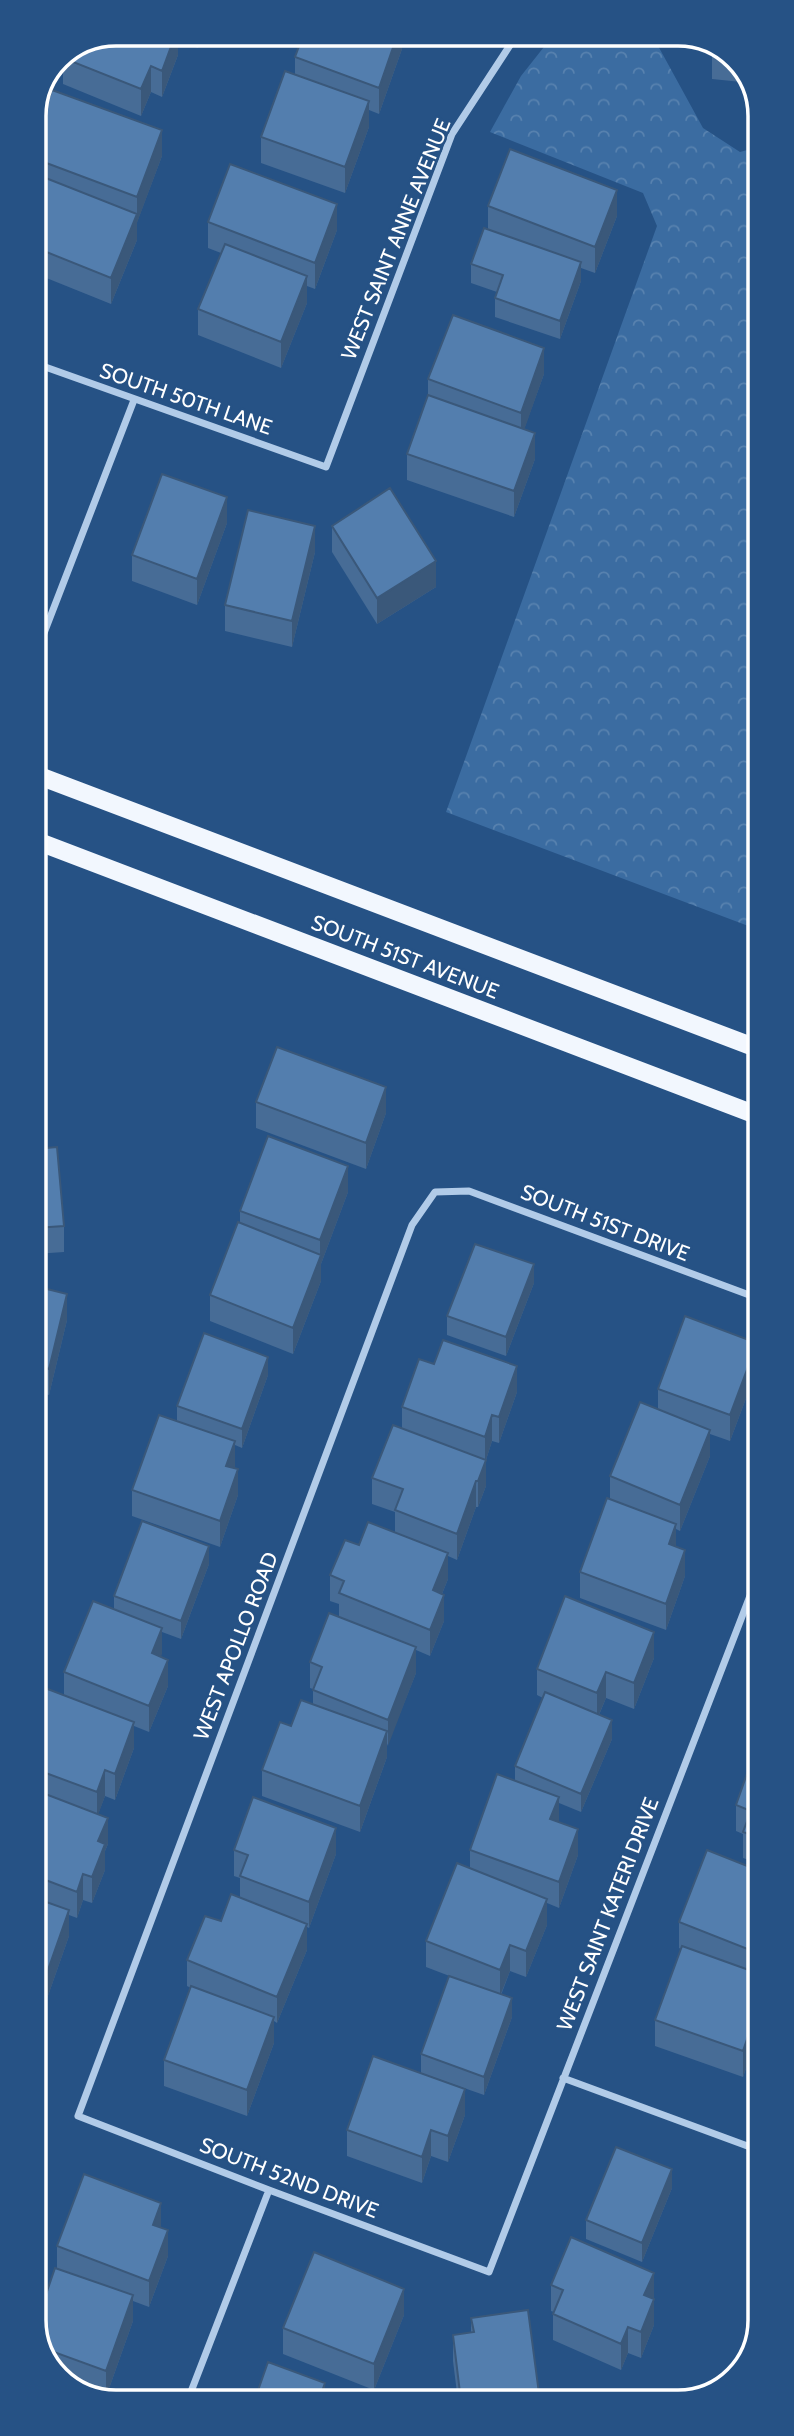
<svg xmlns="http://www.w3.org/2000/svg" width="794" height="2436" viewBox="0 0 794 2436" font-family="Cabin,sans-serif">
  <defs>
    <pattern id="forest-crowns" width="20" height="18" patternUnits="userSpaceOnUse" patternTransform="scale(1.75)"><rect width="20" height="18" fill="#3b6ca1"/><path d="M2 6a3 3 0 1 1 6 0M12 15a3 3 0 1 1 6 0" fill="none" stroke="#5882af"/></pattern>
  </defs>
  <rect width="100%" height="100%" fill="#265285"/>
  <path fill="url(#forest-crowns)" d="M555 33H651L703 128 740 152 758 147 759 930 446 812 657 226 643 193 490 132 521 76Z"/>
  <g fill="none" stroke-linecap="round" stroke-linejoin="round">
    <path stroke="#b1cbe8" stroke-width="7" d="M34 363 326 467 452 134 518 33
      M34 659 134 400
      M760 1299 469 1191 435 1192 412 1225 78 2116 269 2190 489 2272 760 1570
      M563 2078 761 2151
      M187 2402 269 2190"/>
    <path stroke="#f2f7fe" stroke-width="18" d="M34 774 759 1049
      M34 840 759 1116"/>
  </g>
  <path fill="#476c96" d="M116 33H203L198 48 178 41V55L162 97 151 92 141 116 63 84V58Z
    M402 33V49L379 114 369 110V127L345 193 261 163V137L295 74V57Z
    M712 53H732L751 83 712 79Z
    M33 140 162 156 137 222V240L111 304 34 273Z
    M488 206 617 216 595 273 581 268V281L560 339 495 317V298L497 292 471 283V264L488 230Z
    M208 222 337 230 315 289 307 286V303L281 368 198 335V309L221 253 208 248Z
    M544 374 524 429 535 459 514 517 407 480V454L428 395V379Z
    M227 523 197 605 132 581V555Z
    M332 526 436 587 377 624 332 552Z
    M315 552 292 647 225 631V605Z
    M256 1102 386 1113 366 1169 256 1128Z
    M35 1149 64 1226V1252L35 1254Z
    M348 1192 321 1264V1281L293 1354 210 1321V1295L240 1223V1211Z
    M534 1283 506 1356 447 1335V1316Z
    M35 1286 67 1320 49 1395 35 1392Z
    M434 1364 517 1392 499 1443 492 1441 486 1460V1486L478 1507H476L457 1560 448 1556V1579L442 1594 444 1621 430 1656 416 1650V1673L387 1746V1757L360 1832 262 1796V1770L291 1726 313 1704V1689L310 1688V1662L339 1617V1604L330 1601V1575L359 1545 395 1532V1512L372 1504V1478L402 1428V1407Z
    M757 1369 730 1441 710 1434V1456L680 1531 676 1529V1546L685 1576 666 1630 580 1598V1572L610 1499V1476L658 1409V1389Z
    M268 1375 242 1448 235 1445 234 1468 238 1495 220 1547 132 1516V1490L177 1421V1406Z
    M209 1564 181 1639 162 1632 161 1657 168 1686 149 1732 134 1726V1748L115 1800 105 1796 98 1814 108 1844 105 1851V1870L92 1903 83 1900 77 1918 69 1915V1936L43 2010 36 2007 35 1714 64 1696V1672L114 1609V1596Z
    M654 1658 634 1709 606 1698 599 1715 612 1739 581 1812 559 1803V1822L578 1855 559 1908 547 1903V1925L526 1977 510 1971 501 1995 512 2017 484 2095 421 2073V2054L460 1980 426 1967V1941L470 1868V1850L515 1781V1766L543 1698 537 1695V1669Z
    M760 1697V1728L758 1727V1701Z
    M760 1753V1864L743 1858V1834L736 1831V1805Z
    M234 1850 336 1854 309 1928 307 1927V1950L277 2023 274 2021V2043L247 2116 164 2086V2060L191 1988 187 1986V1960L240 1897V1878L234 1876Z
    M679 1922 760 1952 752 1971 760 1974V2027L743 2077 655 2046V2020L681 1949 679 1948Z
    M465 2115 448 2162 431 2156 422 2183 347 2156V2130Z
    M672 2188 642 2262 586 2239V2220Z
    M161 2228 168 2256 149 2307 133 2301V2321L106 2397 61 2381 36 2341 43 2303 57 2269V2246Z
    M654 2273V2325L641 2358 628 2353 621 2370 553 2340V2314L554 2312 551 2311V2285Z
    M404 2315 374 2390 283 2354V2328Z
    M471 2318 540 2401H458L453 2361V2335L471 2332Z"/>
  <path fill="#3a587a" d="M176 33H178V55L162 97V71Z
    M198 33H203L198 48Z
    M398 33H402V49L379 114V88Z
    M151 66V92L141 116V89Z
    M369 101V127L345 193V167Z
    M162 130V156L137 223V197Z
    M617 190V216L595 273V247Z
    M337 204V230L315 289V263Z
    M137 214V240L111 304V278Z
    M581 262V281L560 339V321Z
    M307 276V303L281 368V342Z
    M544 348V374L521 439V413Z
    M535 433V459L514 517V491Z
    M227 497V523L197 605V579Z
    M315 526V552L292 647V621Z
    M436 561V587L377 624V598Z
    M386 1087V1113L366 1169V1143Z
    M348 1166V1192L321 1264V1281L293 1354V1328L320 1257V1240Z
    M534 1264V1283L506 1356V1337Z
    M67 1294V1320L49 1395V1369Z
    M757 1343V1369L730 1441V1415Z
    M268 1357V1375L242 1448V1429Z
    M517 1366V1392L499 1443V1417Z
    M492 1415V1441L486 1460V1486L478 1507V1481L485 1462V1437Z
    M710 1430V1456L680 1531V1505Z
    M235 1441V1467L226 1492V1466Z
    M238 1469V1495L220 1547V1521Z
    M476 1481V1507L457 1560V1534Z
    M676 1524V1550L669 1544Z
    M209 1546V1564L181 1639V1621Z
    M685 1550V1576L666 1630V1604Z
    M448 1553V1579L433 1616V1590Z
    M444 1595V1621L430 1656V1630Z
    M162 1628V1654L152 1679V1653Z
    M654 1632V1658L634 1709V1683Z
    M416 1647V1673L388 1746V1720Z
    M168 1660V1686L149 1732V1706Z
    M606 1672V1698L597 1719V1693Z
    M612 1720V1739L581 1812V1794Z
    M134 1722V1748L115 1800V1774Z
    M387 1731V1757L360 1832V1806Z
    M105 1770V1796L97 1818V1792Z
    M559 1797V1823L550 1819Z
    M108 1818V1844L105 1851V1870L92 1903V1877L98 1841Z
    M336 1828V1854L309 1928V1902Z
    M578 1829V1855L559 1908V1882Z
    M83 1874V1900L77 1918V1892Z
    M547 1899V1925L526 1977V1951Z
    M69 1910V1936L43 2010V1984Z
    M307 1924V1950L277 2023V1997Z
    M760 1926V1952L750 1976V1950Z
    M510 1945V1971L500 1996V1970Z
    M512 1998V2017L484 2095V2077Z
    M760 2001V2027L743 2077V2051Z
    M274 2017V2043L247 2116V2090Z
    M465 2089V2115L448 2162V2136Z
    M431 2130V2156L422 2183V2157Z
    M672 2169V2188L642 2262V2243Z
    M161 2203V2229L153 2225Z
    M168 2230V2256L149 2307V2281Z
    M654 2273V2299L644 2295Z
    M404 2289V2315L374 2390V2364Z
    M133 2295V2321L106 2397V2371Z
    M654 2299V2325L641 2358V2332Z
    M628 2327V2353L621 2370V2344Z
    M325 2383V2402H318Z"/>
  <path fill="#537eae" stroke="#3a587a" stroke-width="2" d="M116 33H176L162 71 151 66 141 89 63 58 64 55Z
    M304 33H398L379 88 295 57Z
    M713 46 732 53 733 55 712 53Z
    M285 71 369 101 345 167 261 137Z
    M52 90 162 130 137 197 33 158V140Z
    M510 149 617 190 595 247 488 206Z
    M230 164 337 204 315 263 208 222Z
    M33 173 137 214 111 278 34 247Z
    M484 228 581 262 560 321 495 298 503 275 471 264Z
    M225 244 307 276 281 342 198 309Z
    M453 315 544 348 521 413 428 379Z
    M428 395 535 433 514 491 407 454Z
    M162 474 227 497 197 579 132 555Z
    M390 488 436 561 377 598 332 526Z
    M248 510 315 526 292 621 225 605Z
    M277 1047 386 1087 366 1143 256 1102Z
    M268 1136 348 1166 320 1240 240 1211Z
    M57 1147 64 1226 35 1228V1149Z
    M238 1222 321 1255 293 1328 210 1295Z
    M475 1244 534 1264 506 1337 447 1316Z
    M35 1286 67 1294 49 1369 35 1366Z
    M685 1316 757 1343 730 1415 658 1389Z
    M204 1333 268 1357 242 1429 177 1406Z
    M443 1340 517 1366 499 1417 492 1415 485 1437 402 1407 419 1359 434 1364Z
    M640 1402 710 1430 680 1505 610 1476Z
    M159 1415 235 1441 226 1466 238 1469 220 1521 132 1490Z
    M393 1425 486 1460 478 1481H476L457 1534 395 1510 403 1489 372 1478Z
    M607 1498 676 1524 669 1544 685 1550 666 1604 580 1572Z
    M142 1521 209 1546 181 1621 114 1596Z
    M368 1522 448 1553 433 1590 444 1595 430 1630 339 1593 344 1581 330 1575 345 1540 359 1545Z
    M565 1596 654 1632 634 1683 606 1672 597 1693 537 1669Z
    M93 1601 162 1628 152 1653 168 1660 149 1706 64 1672Z
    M329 1613 416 1647 388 1720 313 1690 322 1667 310 1662Z
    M45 1688 134 1722 115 1774 105 1770 97 1792 35 1769V1714Z
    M545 1692 612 1720 581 1794 515 1766Z
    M301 1700 387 1731 360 1806 262 1770 280 1722 291 1726Z
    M755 1751 760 1753V1838L743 1832 751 1811 736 1805Z
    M497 1774 559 1797 550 1819 578 1829 559 1882 470 1850Z
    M35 1790 108 1818 98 1841 105 1844 92 1877 83 1874 77 1892 35 1876Z
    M253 1797 336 1828 309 1902 240 1876 248 1855 234 1850Z
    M707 1850 760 1871V1926L750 1950 679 1922Z
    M457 1863 547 1899 526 1951 510 1945 500 1970 426 1941Z
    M231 1894 307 1924 277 1997 187 1960 205 1916 221 1921Z
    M35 1898 69 1910 43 1984 36 1981Z
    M682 1946 760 1974V2001L743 2051 655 2020Z
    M449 1976 512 1998 484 2077 421 2054Z
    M191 1986 274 2017 247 2090 164 2060Z
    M373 2056 465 2089 448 2136 431 2130 422 2157 347 2130Z
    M616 2147 672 2169 642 2243 586 2220Z
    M84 2174 161 2203 153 2225 168 2230 149 2281 57 2246Z
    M571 2237 654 2273 644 2295 654 2299 641 2332 628 2327 621 2344 553 2314 563 2290 551 2285Z
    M314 2252 404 2289 374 2364 283 2328Z
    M55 2268 133 2295 106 2371 40 2347 36 2341V2300L43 2303Z
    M528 2310 540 2401H461L453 2335 474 2332 471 2318Z
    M268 2362 325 2383 318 2402H254Z"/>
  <g text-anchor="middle" stroke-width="5" stroke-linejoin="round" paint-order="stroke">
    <g font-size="21" fill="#fff" stroke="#265285">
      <text transform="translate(396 239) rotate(-68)" y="7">WEST SAINT ANNE AVENUE</text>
      <text transform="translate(186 399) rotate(19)" y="7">SOUTH 50TH LANE</text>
      <text transform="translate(405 957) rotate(21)" y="7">SOUTH 51ST AVENUE</text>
      <text transform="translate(605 1223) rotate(21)" y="7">SOUTH 51ST DRIVE</text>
      <text transform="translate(236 1646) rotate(-69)" y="7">WEST APOLLO ROAD</text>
      <text transform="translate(608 1914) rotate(-69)" y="7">WEST SAINT KATERI DRIVE</text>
      <text transform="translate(289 2178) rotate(21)" y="7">SOUTH 52ND DRIVE</text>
    </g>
  </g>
  <path d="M0 0H794V2436H0ZM116 46H678A70 70 0 0 1 748 116V2320A70 70 0 0 1 678 2390H116A70 70 0 0 1 46 2320V116A70 70 0 0 1 116 46Z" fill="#265285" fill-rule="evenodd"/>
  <path fill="none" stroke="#fff" stroke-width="3.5" d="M116 46H678A70 70 0 0 1 748 116V2320A70 70 0 0 1 678 2390H116A70 70 0 0 1 46 2320V116A70 70 0 0 1 116 46Z"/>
</svg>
